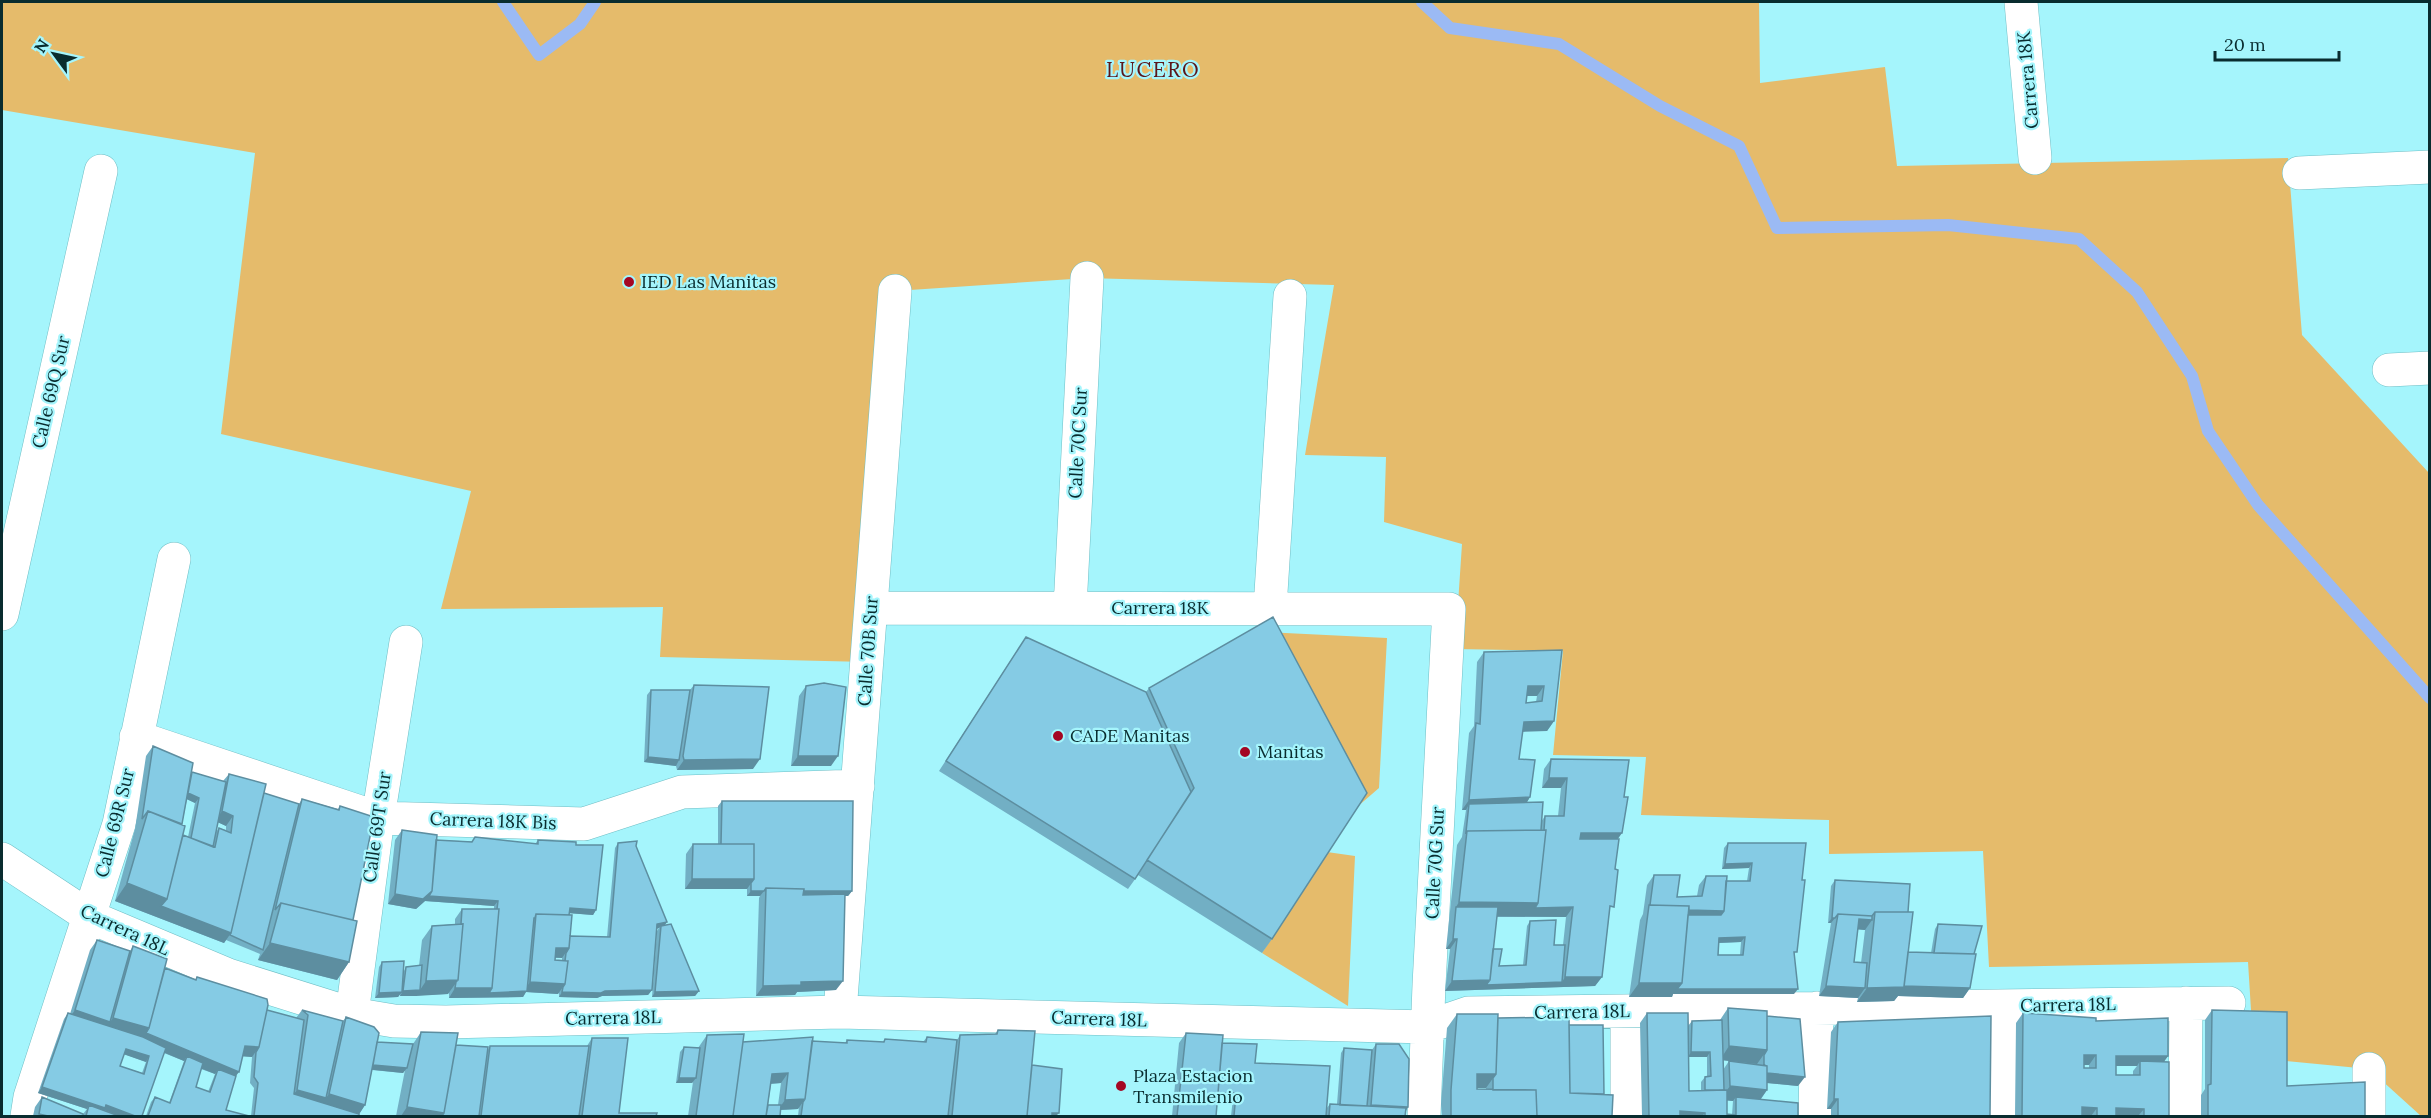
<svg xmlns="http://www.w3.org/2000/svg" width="2431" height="1118" viewBox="0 0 2431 1118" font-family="Lora,serif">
  <rect width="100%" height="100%" fill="#a5f5fc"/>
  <path fill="#e5bb6b" d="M2 2H1759L1760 83 1885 67 1897 166 2288 158 2302 335 2429 473V1116H2421L2369 1069 2254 1058 2248 962 1989 967 1983 851 1829 854V820L1641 815 1646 757 1553 755 1563 651 1455 649 1462 544 1384 522 1386 457 1305 455 1334 285 1087 278 895 291 867 662 660 657 663 607 441 609 471 491 221 434 255 153 2 110Z
    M1263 632 1387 638 1379 788 1357 807Z
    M1327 852 1355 856 1348 1006 1262 953Z"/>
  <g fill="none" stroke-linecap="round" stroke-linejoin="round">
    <path stroke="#9bbaf4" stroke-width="12" d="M503 2 539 55 580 24 595 2
      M1422 2 1450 28 1559 44 1660 106 1739 146 1777 228 1948 225 2079 239 2137 292 2192 376 2208 431 2258 505 2430 698"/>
    <defs>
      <path id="minor" d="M2021 2 2035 158
        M2299 173 2430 167
        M2389 370 2430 368
        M871 608 1449 609 1429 985 1424 1116
        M1070 608 1087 278
        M1270 608 1290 296
        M2 614 101 171
        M136 737 378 818 584 824 682 792 858 786
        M2 859 90 917 228 975 352 1014 394 1021 446 1022 840 1012 1427 1027 1468 1013 2229 1003
        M1627 1011V1116
        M840 1012 895 291
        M352 1014 378 818 406 642
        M2369 1069V1116
        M27 1116 30 1097 119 824 174 559
        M1815 1116 1817 1008
        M2002 1116 2004 1006
        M2185 1116 2186 1003"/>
    </defs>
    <use href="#minor" stroke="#6fbec5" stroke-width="34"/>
    <use href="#minor" stroke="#fff" stroke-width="33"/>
  </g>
  <path fill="#72afc4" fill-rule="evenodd" d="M1020 646 1146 692 1149 688 1272 939 1262 953 1138 875 1128 889 939 771Z
    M1562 650 1554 721 1547 731H1522L1519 759 1530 797 1527 802 1541 822 1545 816H1558L1561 788H1542L1544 769 1551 759 1618 839 1602 977 1595 986 1445 991 1450 949H1446L1457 845 1462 837 1466 810H1462L1469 733 1474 726 1477 662 1484 652ZM1527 696H1537L1536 702 1526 703ZM1497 917H1566L1563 945H1554L1530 921 1527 926 1523 965 1499 966 1493 949Z
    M694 685 753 769 677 770 676 766 644 762 647 695 651 690H690Z
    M806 686 831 766H791L799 696Z
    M153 746 192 772 223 781 229 774 264 793 299 804 302 799 338 809 340 806 353 920 349 962 337 980 258 960 260 954 226 940 224 943 115 901 135 829 146 756ZM187 799 195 803 188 837 183 835 182 824ZM218 822 226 826V830L219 828 216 832Z
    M722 801 852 891 848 896H845L836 990 797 992 795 995 756 996 759 898 760 896H747V888L685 889 686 854 693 844H718V806Z
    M402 830 436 840 535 844 538 840 576 845 596 910 593 915 569 913 570 936 607 937 615 848 618 843 636 846 665 925 699 991 695 996 652 997 657 931 659 928 657 929 652 990 648 995 602 996 597 998 559 997V992L558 994 526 992 523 997 449 998V992L448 994 400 996V994L398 997 375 998 379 967 382 962 404 971 406 967 419 966 422 940 432 926 455 924V919L462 909H494V906L425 901 416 909 388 904 395 840ZM555 958H562V960H555Z
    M1728 843H1806L1794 956V994H1673L1672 997H1629L1640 920 1643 914 1647 885 1654 875 1677 897 1697 896 1699 885 1706 876 1726 881H1747L1749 868 1722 869 1724 848ZM1741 942 1740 955H1718L1719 943Z
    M1835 880 1908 912V952L1931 953 1935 929 1938 924 1974 954 1970 988 1963 998 1898 996 1894 1001 1857 1002 1858 998 1819 996 1831 923H1828L1831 886ZM1858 929 1865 930 1861 963 1854 962Z
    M97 940 130 951 133 946 165 968 195 980 197 977 267 1010 296 1018 302 1010 343 1021 346 1017 377 1042 413 1044 421 1032 456 1045 488 1050 490 1046H587L592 1038 619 1113 656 1116H396L405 1070 403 1073 372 1070 365 1105 359 1114V1116H251L254 1088 250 1083 252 1057 242 1056 226 1110 249 1116H146L151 1102 155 1097 169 1103 184 1061 164 1053 142 1116 104 1110 119 1116H33L35 1107 42 1097 83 1114 87 1109 38 1093 64 1019 68 1013 70 1014 90 950ZM124 1054 146 1062 142 1073 120 1066ZM201 1069 215 1074 208 1092 196 1087Z
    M1728 1008 1767 1016 1798 1086 1767 1083V1090L1761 1099 1798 1116H1642L1640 1023 1647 1013 1688 1026 1692 1021 1720 1020ZM1689 1057H1707V1077H1705L1701 1082V1091H1689ZM1723 1060 1757 1064 1729 1061 1723 1070ZM1727 1100 1733 1101 1732 1115 1727 1114Z
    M2212 1010 2287 1086 2365 1116H2201V1095L2205 1089V1020Z
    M2023 1013 2096 1021 2168 1056 2164 1061 2169 1116H2015L2016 1023ZM2084 1065H2089V1068H2084ZM2116 1066H2137L2133 1071V1075H2116Z
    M1457 1014 1569 1025 1604 1094 1612 1116H1442L1441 1104 1447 1028ZM1477 1088H1486V1090L1477 1089Z
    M1838 1022 1990 1116H1831V1109H1827L1831 1032Z
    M998 1030 1032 1065 1056 1116H798L799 1107 798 1109 781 1110 780 1116H688L693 1082 692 1083H676L680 1052 684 1047 698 1048 707 1035 743 1042 812 1041 845 1043 847 1040 883 1042 885 1039 923 1042 927 1037 957 1040 960 1035 995 1034ZM781 1083 778 1105H768L771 1084Z
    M1186 1033 1222 1043 1326 1109 1330 1104H1337L1341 1053 1344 1048 1372 1050 1376 1044 1408 1107 1406 1111 1405 1116H1231L1233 1098H1218L1216 1116H1172L1179 1043Z"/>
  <path fill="#5d8ea0" d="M1528 686H1544L1537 696H1521Z
    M1554 721 1547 731 1517 732 1524 722Z
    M798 756H838L831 766H791Z
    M648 757 679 760 676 766 644 762Z
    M760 759 753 769 677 770 684 760Z
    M1549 778H1567L1561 788H1542Z
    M186 792 199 798 195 803 182 797Z
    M1530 797 1524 807 1469 804 1466 810H1462L1469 800Z
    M222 811 233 816 226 826 215 821Z
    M1581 833H1622L1615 843H1574Z
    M1752 863 1749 868 1722 869 1725 864Z
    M692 879H754L747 889H685Z
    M127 883 167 899 231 933 224 943 115 901Z
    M432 891 498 901 494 906 425 901 416 909 388 904 395 894Z
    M751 891H764L760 896H747Z
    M766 891H852L848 896H766Z
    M1459 902 1538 903 1573 907 1566 917 1455 916 1456 907Z
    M570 908 596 910 593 915 567 913Z
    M1650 910 1724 911 1717 920Z
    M1832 918H1835L1831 923H1828Z
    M1859 919 1872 920 1865 930 1852 929Z
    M667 922 663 928 661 926 659 928 653 929 657 924Z
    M1745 937 1741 942 1716 943 1719 938Z
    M1453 939H1457L1450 949H1446Z
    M270 943 349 962 337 980 258 960Z
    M556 948H569L562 958 549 957Z
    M1565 977H1602L1595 986 1445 991 1452 981 1490 980 1562 982Z
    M458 980 448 994 416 996 426 981Z
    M843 981 836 990 797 992 795 995 756 996 763 986 801 982Z
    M530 982 565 984 558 994 526 992 523 997 449 998 455 988H492L523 992Z
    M1639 983H1682L1798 989 1794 994H1673L1672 997H1629Z
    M1826 986 1865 988 1858 998 1819 996Z
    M1902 986 1970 988 1963 998 1898 996 1894 1001 1857 1002 1867 988Z
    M420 990 416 996H400L403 991Z
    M652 990 648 995 602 996 597 998 559 997 562 992Z
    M699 991 695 996 652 997 655 992Z
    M402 992 398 997 375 998 379 993Z
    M75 1010 110 1022 113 1018 149 1028 239 1072 232 1081 218 1069 215 1074 185 1062 187 1056 184 1061 139 1042 68 1020Z
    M245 1046 259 1047 252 1057 238 1056Z
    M1729 1046 1767 1050 1757 1064 1720 1060Z
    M126 1049 149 1056 146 1062 123 1054Z
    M1691 1052H1710L1707 1057H1688Z
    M2084 1055H2096L2089 1065H2077Z
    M2116 1056H2168L2161 1066 2140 1061 2137 1066H2109Z
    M368 1064 407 1068 403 1073 365 1069Z
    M1764 1072 1805 1077 1798 1086 1757 1082Z
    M788 1073 781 1083 765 1084 772 1074Z
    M1477 1074H1496L1486 1088H1468Z
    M679 1078H696L692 1083H676Z
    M1730 1086 1767 1090 1757 1104 1736 1097 1733 1101 1720 1100Z
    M42 1087 106 1105 135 1116H119L104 1110 101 1114 89 1105 87 1109 38 1093Z
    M297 1090 326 1098 329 1094 365 1105 358 1116 290 1099Z
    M1216 1092 1236 1093 1233 1098H1212Z
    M805 1099 798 1109 778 1110 785 1100Z
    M1834 1099H1838L1831 1109H1827Z
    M1371 1105 1408 1107 1402 1116 1364 1114Z
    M407 1107 444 1113 442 1116H401Z
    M2082 1107 2097 1108 2091 1116H2075Z
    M2116 1108 2144 1109 2138 1116H2110Z
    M1680 1111 1705 1113 1702 1116H1676Z
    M1052 1113H1059L1056 1116H1050Z"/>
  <path fill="#85cbe4" stroke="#5d8ea0" stroke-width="1.5" fill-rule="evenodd" d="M1273 617 1367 793 1272 939 1147 860 1194 788 1149 688Z
    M1026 637 1146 692 1191 792 1135 879 946 761Z
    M1562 650 1554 721 1524 722 1519 759 1535 760 1530 797 1469 800 1476 723 1480 724 1484 652ZM1528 686H1544L1542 701 1526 703Z
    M824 683 846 687 838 756H798L806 686Z
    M694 685 769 687 760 759 684 760 683 756Z
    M651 690H690L679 760 648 757Z
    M153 746 193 763 182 824 148 811 142 819Z
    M1551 759 1629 760 1624 797H1628L1622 833H1581L1580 839H1619L1615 869 1618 870 1614 907 1610 906 1602 977H1565L1573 907 1535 908 1538 903 1546 830H1544L1545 816H1564L1567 778H1549Z
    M192 772 226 782 213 847 191 838 199 798 188 793Z
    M229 774 266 784 231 933 161 906 167 899 183 835 215 847 219 828 231 833 233 816 222 811Z
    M264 793 299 804 263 950 230 935 231 933Z
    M302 799 339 810 340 806 374 817 353 920 281 903 275 910Z
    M722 801H853L852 891H804V889L766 888 764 891H751V883L754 879V844H721Z
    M1543 802 1541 830 1467 831 1466 832 1469 804Z
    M148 811 185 826 167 899 127 883Z
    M402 830 437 835 432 891 423 899 395 894Z
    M1546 830 1538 903 1459 902 1467 831Z
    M475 837 538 844V840L576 842V845H603L596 910 570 908 569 915 536 914 535 918H534L527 991 489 993 492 988 499 909H497L498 901 429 896 432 891 436 840 472 842Z
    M637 841 636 846 667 922 657 924 652 990 605 991 601 993 562 992 563 987 565 984 568 961H565L566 953 569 948 570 936 610 937 618 843Z
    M1728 843H1806L1802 880H1805L1797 952H1794L1798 989H1677L1682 983 1688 915H1721L1724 911 1726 881H1750L1752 863 1725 864ZM1745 937 1743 955H1718L1719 938Z
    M693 844H754V879H692Z
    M1654 875H1680L1677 897 1702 896 1706 876H1727L1724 911 1689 910V906L1650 905Z
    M1835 880 1910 884 1908 912H1875L1872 916 1838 914 1835 918H1832Z
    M766 888 804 889 803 895 845 894 843 981 801 982V985L763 986Z
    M281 903 357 921 349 962 270 943Z
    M1649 905 1689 906 1682 983H1639Z
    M1456 907H1498L1490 980 1452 981 1457 939H1453Z
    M462 909H499L492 988H455L456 982 458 980 463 924H461Z
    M1875 912H1913L1904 987 1867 988Z
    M536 914 572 915 569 948H556L555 960 568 961 565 984 530 982Z
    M1838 914 1872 916V920L1859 919 1854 962 1867 963 1865 988 1826 986Z
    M1556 920 1554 945H1565L1562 982 1486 985 1490 980 1493 949H1502L1499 966 1526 965 1530 921Z
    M463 924 458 980 426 981 432 926Z
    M671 924 699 991 655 992 661 926Z
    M1938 924 1982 926 1974 954 1934 953Z
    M97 940 130 951 110 1022 75 1010Z
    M133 946 167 959 149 1028 113 1018Z
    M1908 952 1976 954 1970 988 1904 986Z
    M404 961 402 992 379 993 382 962Z
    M422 965 420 990 403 991 406 967Z
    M165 968 196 980 197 977 267 999 268 1005 259 1047 245 1046 239 1072 146 1033 149 1028Z
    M1728 1008 1767 1011V1050L1729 1046Z
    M267 1010 304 1020 294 1094 359 1114V1116H254L258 1083 254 1077 256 1052 259 1047Z
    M302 1010 343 1021 326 1098 297 1090 308 1015Z
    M2212 1010 2287 1012V1086L2365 1082V1116H2208V1085L2211 1084Z
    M68 1013 143 1037 166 1048 142 1116H135L106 1105 105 1108 42 1087ZM126 1049 149 1056 144 1074 120 1066Z
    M1647 1013H1688L1689 1091 1727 1090V1116H1705V1113L1680 1111V1116H1649Z
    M2023 1013 2096 1018V1021L2168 1018V1056H2116V1075H2140V1061L2169 1062V1116H2144V1109L2116 1108V1116H2097V1108L2082 1107V1116H2022ZM2084 1055H2096V1068H2084Z
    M1457 1014H1498L1496 1074H1477V1089L1536 1090 1537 1116H1451V1090Z
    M1767 1016 1800 1019 1805 1077 1767 1073V1066L1764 1065V1055L1767 1050Z
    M1991 1016 1990 1116H1838V1099H1834L1838 1022Z
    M346 1017 374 1027 379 1033 365 1105 329 1094Z
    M1569 1017 1570 1093 1613 1095 1612 1116H1537L1536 1090H1493V1078L1496 1074 1498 1018Z
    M1722 1020 1724 1090H1705V1077L1711 1076 1710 1052H1691L1692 1021Z
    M1569 1025H1603L1604 1094 1570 1093Z
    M998 1030 1035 1031 1027 1116H952L960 1035 997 1034Z
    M421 1032 458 1033 444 1113 407 1107Z
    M1186 1033 1223 1035 1216 1116H1177Z
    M744 1034 733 1116H696L707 1035Z
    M813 1037 805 1099 785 1100 788 1073 772 1074 766 1116H733L743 1042Z
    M927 1037 957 1040 948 1116H801L803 1102 805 1099 812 1041 847 1043V1040L884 1042 885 1039 926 1042Z
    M592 1038H628L619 1113H657L656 1116H582Z
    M377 1042 413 1044 407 1068 373 1065Z
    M1222 1043 1257 1044 1255 1063 1330 1066 1326 1116H1234L1236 1093H1218Z
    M1376 1044H1399L1409 1059 1408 1107 1371 1105Z
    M456 1045 488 1047 479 1116H442L444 1113Z
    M490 1046H589L579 1116H481Z
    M684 1047 700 1048 696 1078H679Z
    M1344 1048 1372 1050 1367 1106 1340 1105Z
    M187 1056 203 1063 196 1087 210 1092 218 1069 236 1076 226 1110 249 1116H148L155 1097 170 1103Z
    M1729 1061 1767 1066V1090L1730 1086Z
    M1032 1065 1062 1069 1059 1113H1052V1116H1027Z
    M42 1097 83 1114V1116H48L39 1114Z
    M1736 1097 1798 1103V1116H1727V1114L1736 1115Z
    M1330 1104 1406 1108 1405 1116H1329Z
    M89 1105 119 1116H86Z
    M768 1105H781L780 1116H766Z"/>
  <g fill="#a40723" stroke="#a5f5fc" stroke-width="2">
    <circle cx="629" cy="282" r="6"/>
    <circle cx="1058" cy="736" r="6"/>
    <circle cx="1245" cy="752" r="6"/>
    <circle cx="1121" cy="1086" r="6"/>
  </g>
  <g text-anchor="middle" stroke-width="4.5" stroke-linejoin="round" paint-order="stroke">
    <g font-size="18" fill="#092c2f" stroke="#a5f5fc">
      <text transform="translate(2028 80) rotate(-95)" y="6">Carrera 18K</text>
      <text transform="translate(51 392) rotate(-77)" y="6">Calle 69Q Sur</text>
      <text transform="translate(1078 443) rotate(-87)" y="6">Calle 70C Sur</text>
      <text x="1160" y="614">Carrera 18K</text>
      <text transform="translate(868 651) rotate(-86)" y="6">Calle 70B Sur</text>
      <text transform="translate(493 821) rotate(2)" y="6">Carrera 18K Bis</text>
      <text transform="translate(115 823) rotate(-76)" y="6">Calle 69R Sur</text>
      <text transform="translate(377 827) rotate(-82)" y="6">Calle 69T Sur</text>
      <text transform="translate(1435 863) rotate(-87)" y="6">Calle 70G Sur</text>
      <text transform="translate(125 930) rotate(25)" y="6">Carrera 18L</text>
      <text transform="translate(2068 1005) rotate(-1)" y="6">Carrera 18L</text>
      <text transform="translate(1582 1012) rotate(-1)" y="6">Carrera 18L</text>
      <text transform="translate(613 1018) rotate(-1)" y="6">Carrera 18L</text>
      <text transform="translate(1099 1019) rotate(2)" y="6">Carrera 18L</text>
    </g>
    <g font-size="18" fill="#092c2f" stroke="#a5f5fc" text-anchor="start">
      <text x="641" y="288">IED Las Manitas</text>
      <text x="1070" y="742">CADE Manitas</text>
      <text x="1257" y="758">Manitas</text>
      <text x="1133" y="1082">Plaza Estacion<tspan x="1133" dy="21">Transmilenio</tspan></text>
    </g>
    <g font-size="21" letter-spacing="1.5" fill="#5b161a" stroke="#a5f5fc">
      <text x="1153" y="77">LUCERO</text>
    </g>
  </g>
  <rect width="2431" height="1118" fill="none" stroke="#092c2f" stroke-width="6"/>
  <g transform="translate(54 54) rotate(303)" stroke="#a5f5fc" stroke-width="4.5" paint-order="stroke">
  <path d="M0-4.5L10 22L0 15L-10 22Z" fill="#092c2f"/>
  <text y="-9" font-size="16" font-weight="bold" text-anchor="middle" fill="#092c2f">N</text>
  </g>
  <path d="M2215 51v9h124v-9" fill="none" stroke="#092c2f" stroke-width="3"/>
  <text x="2224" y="51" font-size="18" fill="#092c2f" stroke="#a5f5fc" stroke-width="4.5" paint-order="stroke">20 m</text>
</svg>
